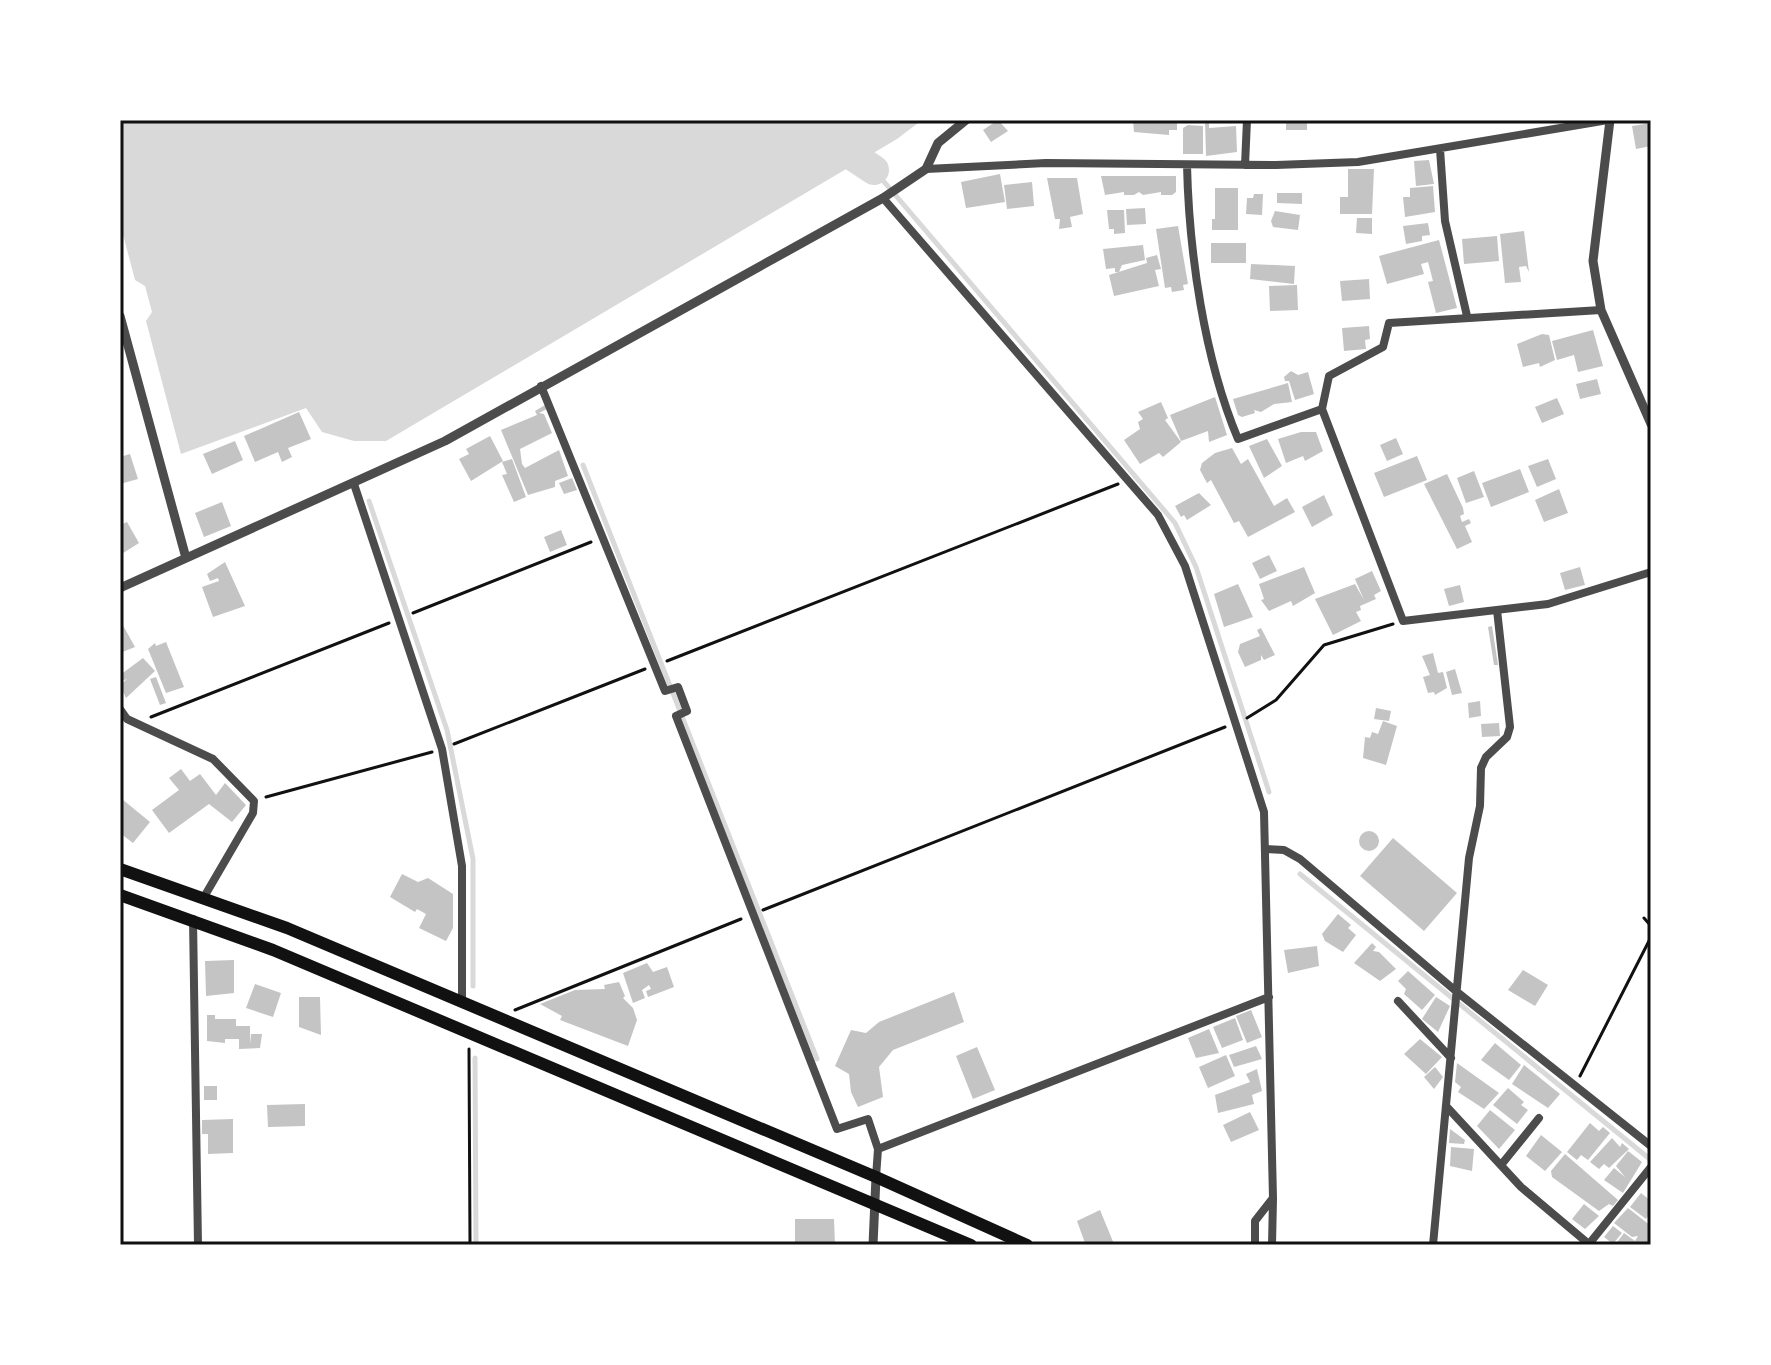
<svg xmlns="http://www.w3.org/2000/svg" width="1771" height="1365" viewBox="0 0 1771 1365" font-family="Commissioner,sans-serif">
  <rect width="100%" height="100%" fill="#fff"/>
  <path fill="#d9d9d9" d="M120 120H922L897 139 386 441H354L322 432 306 408 181 454 146 321 152 312 145 286 135 280 120 223Z"/>
  <g fill="none" stroke-linecap="round" stroke-linejoin="round">
    <path stroke="#d9d9d9" stroke-width="5" d="M874 170 1175 523 1196 567 1269 792
      M583 465 817 1059
      M369 501 447 730 473 859V986
      M1300 874 1651 1160
      M475 1058 476 1245"/>
    <path stroke="#d9d9d9" stroke-width="30" d="M799 120 874 170"/>
  </g>
  <path fill="#c4c4c4" d="M998 120 1008 131 991 142 983 130Z
    M1133 120H1177V130H1169V135L1134 132Z
    M1205 120H1209V128L1236 126 1237 152 1206 156Z
    M1286 120H1307V130H1286Z
    M1651 123V146L1636 149 1632 126Z
    M1188 125 1203 126V154H1183V128Z
    M1429 160 1434 184 1416 186 1414 161Z
    M1348 169H1374L1372 214H1340V197H1348Z
    M1000 174 1005 202 966 208 961 182Z
    M1101 176H1176V192L1172 195H1161V192L1143 195 1139 192 1134 195H1124V192L1105 195Z
    M1047 178H1077L1083 214 1070 217 1072 227 1059 229 1060 219H1055Z
    M1032 182 1034 206 1007 209 1004 185Z
    M1433 186 1435 212 1405 217 1403 197H1410V188Z
    M1215 188H1238V230H1212V219H1215Z
    M1277 193H1302V204L1277 203Z
    M1254 194H1263L1262 215 1246 214 1247 198H1253Z
    M1145 208 1146 224 1127 225 1126 209Z
    M1107 210H1124L1125 233 1114 234V229H1109Z
    M1275 211 1300 215 1298 230 1273 227 1271 221Z
    M1357 218H1372V234L1356 233Z
    M1428 223 1430 235 1422 236V241L1406 244 1403 226Z
    M1178 226 1188 284 1183 285 1184 290 1172 292 1171 287 1165 288 1156 229Z
    M1524 231 1529 272 1526 266 1519 267 1521 282 1505 283 1500 234Z
    M1497 236 1499 261 1464 264 1462 239Z
    M1439 240 1457 308 1436 313 1428 282 1433 281 1428 262 1421 264 1424 274 1387 284 1379 256Z
    M1211 243H1246V263H1211Z
    M1143 245 1145 260 1122 265 1119 272H1115V268L1106 269 1103 249Z
    M1157 255 1161 269 1155 270 1159 286 1114 296 1109 275 1147 263 1146 258Z
    M1251 264 1295 266 1294 284 1250 279Z
    M1369 279 1370 299 1342 301 1340 281Z
    M1297 285 1298 310 1270 311 1269 286Z
    M1369 326 1370 339 1365 340 1366 349 1344 351 1342 328Z
    M1593 330 1603 366 1578 372 1574 355 1557 360 1552 341Z
    M1542 334 1549 335 1555 360 1540 367 1539 363 1523 367 1517 344Z
    M1291 371 1298 375 1308 372 1314 394 1295 400 1289 381H1285L1284 377Z
    M1597 379 1601 394 1580 399 1576 384Z
    M1288 383 1292 402 1274 404 1261 412 1254 410 1255 413 1242 417 1238 415 1233 399Z
    M1215 397 1227 435 1209 442 1208 431 1181 441 1170 415Z
    M1557 398 1564 414 1542 423 1535 407Z
    M1161 402 1168 418 1165 420 1181 442 1163 457 1159 453 1140 464 1124 440 1140 429 1138 422 1143 419 1138 412Z
    M545 405 547 409 539 413 544 414 552 433 520 449 522 464 525 468 559 450 568 476 555 481V487L528 495 501 430 537 415 535 411Z
    M299 412 311 439 288 448 292 457 282 462 278 452 255 462 244 436Z
    M1301 432H1316L1323 451 1305 461 1303 456 1286 463 1278 439Z
    M490 436 503 461 471 481 459 459 469 454 466 449Z
    M1396 438 1403 454 1387 461 1380 445Z
    M1267 439 1282 466 1264 478 1249 446Z
    M235 441 243 460 212 474 203 454Z
    M1232 448 1241 464 1248 459 1274 506 1287 498 1295 512 1248 537 1239 521 1234 523 1211 480 1207 483 1200 470 1202 463 1215 453Z
    M130 454 138 479 120 484V457Z
    M1417 456 1427 480 1384 497 1374 473Z
    M512 459 526 497 514 502 502 475 507 474 502 462Z
    M1548 459 1556 479 1537 487 1528 466Z
    M1520 469 1529 492 1491 507 1482 483Z
    M1474 471 1484 497 1466 503 1457 478Z
    M1447 474 1463 508 1464 514 1460 516 1462 522 1469 519 1471 523 1465 526 1472 542 1457 549 1424 484Z
    M572 478 577 490 564 494 559 483Z
    M1559 489 1568 513 1544 522 1535 500Z
    M1199 493 1211 505 1187 520 1184 515 1181 517 1175 506Z
    M1324 495 1333 515 1312 527 1302 507Z
    M222 502 231 526 204 537 195 513Z
    M127 522 139 543 120 555V525Z
    M561 530 567 545 550 552 544 537Z
    M1269 555 1277 571 1260 579 1252 563Z
    M225 562 245 606 213 617 202 587 219 581 218 578 210 581 207 574Z
    M1304 567 1315 593 1293 606 1291 601 1269 611 1261 600 1264 599 1259 584Z
    M1580 567 1585 585 1565 590 1560 573Z
    M1372 571 1381 591 1374 595 1376 599 1360 606 1361 610 1356 612 1361 621 1333 635 1315 599 1355 584 1364 600 1355 579Z
    M1238 584 1253 617 1224 627 1214 594Z
    M1460 585 1464 602 1449 606 1444 589Z
    M120 620 135 647 120 653Z
    M1492 626 1498 665H1494L1488 627Z
    M1261 628 1275 655 1264 660 1261 655V660L1245 667 1238 652 1240 644 1260 636 1257 630Z
    M166 642 184 687 166 693 148 649 155 643 156 646Z
    M1433 653 1438 673 1443 672 1447 688 1435 695 1434 692 1428 693 1423 677 1430 675 1422 656Z
    M143 658 155 671 126 698 120 685 127 679 120 682V675Z
    M1455 669 1462 693 1452 695 1446 672Z
    M156 677 166 703 160 705 150 679Z
    M1480 701 1481 716 1469 718 1468 703Z
    M1376 708 1391 711 1389 721 1374 719Z
    M1383 721 1397 726 1386 765 1363 758 1365 737 1370 738 1372 732 1378 734Z
    M1499 723 1500 736 1482 737 1481 724Z
    M181 769 190 781 200 774 216 795 225 783 246 805 232 822 209 804 169 833 152 810 179 790 169 778Z
    M122 799 150 822 133 843 120 833Z
    M1359 841a10 10 0 1 1 20 0a10 10 0 1 1-20 0Z
    M1393 838 1457 893 1424 931 1360 876Z
    M402 874 418 882 428 878 453 894V928L446 941 419 928 426 914 417 909 415 912 390 897Z
    M1338 914 1351 925 1348 928 1356 935 1343 952 1325 941 1322 934Z
    M1372 943 1376 947 1373 951 1379 952 1396 969 1380 981 1354 963Z
    M1317 946 1319 966 1288 973 1284 950Z
    M234 960V993L206 996 205 961Z
    M647 963 653 972 667 967 674 987 648 997 646 991 651 989 649 985 642 990 645 998 633 1003 623 973Z
    M1523 970 1548 985 1535 1006 1508 990Z
    M1408 971 1435 995 1422 1010 1404 994 1406 989 1398 981Z
    M619 982 625 996 623 998 633 1008 637 1020 628 1046 560 1020 562 1016 540 1004 575 990 605 989 604 985Z
    M255 984 281 993 273 1017 246 1008Z
    M954 992 964 1022 893 1050 879 1067 883 1097 858 1107 851 1092 849 1074 835 1066 851 1030 866 1033 879 1022Z
    M299 997H320L321 1035 299 1027Z
    M1436 997 1450 1006 1438 1032 1422 1019Z
    M1251 1010 1262 1037 1247 1043 1236 1016Z
    M207 1015H215V1019H236V1026H250V1044L251 1034H262L260 1048 239 1049V1039H225V1043L207 1041Z
    M1235 1018 1243 1040 1222 1048 1213 1027Z
    M1209 1029 1219 1053 1196 1058 1188 1038Z
    M1420 1039 1442 1057 1426 1074 1404 1054Z
    M1495 1043 1521 1065 1509 1080 1481 1060Z
    M1256 1046 1262 1059 1234 1067 1229 1055Z
    M977 1047 995 1090 973 1099 956 1056Z
    M1226 1055 1235 1076 1208 1088 1199 1067Z
    M1457 1063 1499 1093 1484 1109 1458 1092 1461 1087 1455 1082Z
    M1524 1065 1560 1094 1548 1108 1512 1084Z
    M1435 1067 1443 1077 1434 1089 1424 1077Z
    M1257 1069 1262 1091 1252 1095 1254 1104 1218 1113 1215 1095 1250 1082 1246 1074Z
    M204 1086H217V1100H204Z
    M1508 1088 1524 1102 1521 1105 1528 1110 1517 1124 1493 1105Z
    M305 1104V1126L268 1127 267 1105Z
    M1490 1110 1515 1130 1499 1149 1477 1126Z
    M1250 1112 1259 1130 1231 1142 1223 1125Z
    M233 1119V1153L208 1154V1134H202V1120Z
    M1590 1123 1599 1131 1603 1127 1610 1133 1588 1160 1581 1155 1577 1160 1567 1152Z
    M1450 1129 1465 1140 1464 1144 1449 1143Z
    M1541 1135 1562 1152 1545 1171 1526 1156Z
    M1612 1138 1620 1147 1622 1143 1629 1149 1609 1168 1604 1164 1599 1169 1590 1162Z
    M1451 1147 1474 1149 1472 1171 1450 1166Z
    M1628 1151 1642 1162 1623 1193 1604 1180 1614 1168 1625 1177 1616 1166Z
    M1565 1154 1618 1200 1613 1206 1609 1204 1599 1211 1552 1177 1551 1171Z
    M1641 1193 1651 1201V1212L1646 1219 1630 1207Z
    M1584 1204 1599 1216 1585 1229 1572 1219Z
    M1628 1208 1651 1226V1245H1615L1624 1233 1635 1241 1638 1236 1632 1237 1614 1223Z
    M1100 1210 1114 1244 1111 1245 1085 1243 1077 1221Z
    M795 1219H834L835 1245H795Z
    M1613 1226 1622 1233 1613 1244 1604 1237Z"/>
  <g fill="none" stroke-linecap="round" stroke-linejoin="round">
    <path stroke="#111" stroke-width="3" d="M413 613 591 542
      M667 661 1118 484
      M151 717 389 623
      M1247 718 1276 700 1324 645 1393 624
      M454 744 645 669
      M266 797 432 752
      M763 910 1225 727
      M1644 918 1651 926
      M515 1010 741 919
      M469 1049 470 1245
      M1580 1076 1651 937"/>
    <path stroke="#4c4c4c" stroke-width="8" d="M1440 149 1445 221 1467 316
      M1187 165C1189 252 1204 358 1238 439L1322 409
      M1245 165 1247 120
      M926 169 1046 163 1276 165 1358 162 1608 120
      M883 198 1158 515 1185 566 1264 812 1273 1198 1255 1221V1245
      M1601 310 1389 323 1383 347 1329 376 1322 409 1403 621 1548 604 1651 572
      M541 386 665 691 678 687 687 711 676 716 837 1129 868 1119 878 1149 876 1177
      M354 484 442 749 462 866V1003
      M120 709 127 719 213 759 254 801 253 813 204 897
      M1267 849 1284 850 1300 859 1457 992 1651 1146
      M193 919 198 1245
      M1398 1001 1451 1058
      M1446 1106 1521 1187 1590 1245
      M878 1149 1269 997
      M1501 1165 1539 1118
      M1589 1244 1651 1167
      M1272 1245 1273 1199
      M1433 1245 1469 858 1480 806 1481 768 1486 757 1507 737 1510 727 1497 610"/>
    <path stroke="#4c4c4c" stroke-width="9" d="M1610 120 1593 261 1601 310 1651 424
      M120 316 186 558
      M120 588 445 441 712 293 883 198 926 169 938 143 966 120
      M873 1245 876 1177"/>
    <path stroke="#111" stroke-width="12" d="M120 869 287 928 876 1177 1027 1245
      M120 895 273 950 971 1245"/>
  </g>
  <rect width="1771" height="1365" fill="none" stroke="#ffffff" stroke-width="244"/>
  <rect x="122" y="122" width="1527" height="1121" fill="none" stroke="#111" stroke-width="3"/>
</svg>
